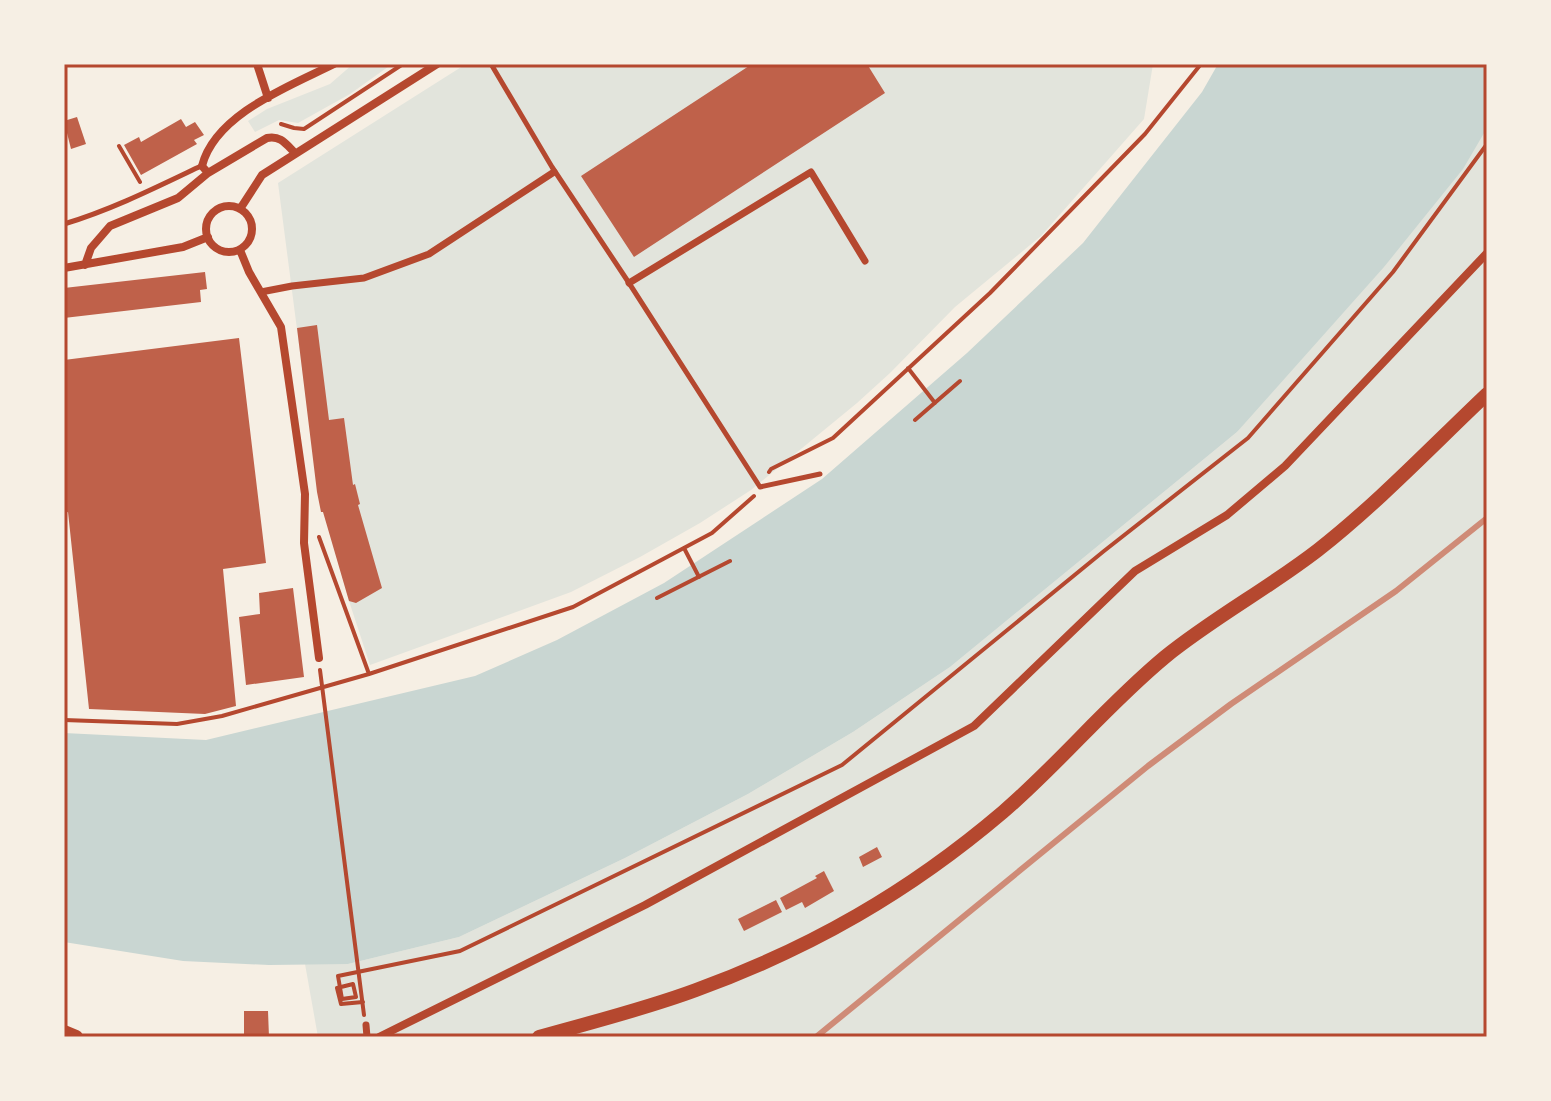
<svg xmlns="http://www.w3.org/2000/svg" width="1551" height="1101" viewBox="0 0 1551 1101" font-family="Helvetica,sans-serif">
  <rect width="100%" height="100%" fill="#f6efe4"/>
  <path fill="#e2e4dc" d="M353 64H392L350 94 298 123 279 120 255 132 248 121 267 109 330 84Z
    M466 64H1153L1144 119 1041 236 955 307 890 373 857 403 751 490 700 523 640 557 571 592 370 665 349 601 318 491 278 183Z
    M1487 118V1037H318L305 964H348L459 937 625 858 748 794 853 732 950 667 1237 432Z"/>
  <path fill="#c9d6d2" d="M1218 64H1487V128L1463 169 1384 267 1237 432 950 667 853 732 748 794 625 858 459 937 348 964 269 965 183 961 64 942V733L206 740 475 676 557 640 664 583 822 479 967 353 1083 243 1202 92Z"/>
  <path fill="#bf614a" d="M752 64H867L885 93 634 257 581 176Z
    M77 117 86 144 71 149 64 121Z
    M181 119 186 127 195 122 204 135 194 140 197 144 141 175 124 145 139 137 141 142Z
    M205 272 207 289 200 290 201 302 64 318V288Z
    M317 325 329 420 344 418 353 485 355 484 360 504 358 505 382 588 356 603 349 601 323 512H321L317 492 297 328Z
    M239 338 266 563 223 569 236 706 205 714 89 709 68 512 64 513V360Z
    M293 588 304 677 246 685 239 617 260 614 259 593Z
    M877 847 882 857 863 867 859 857Z
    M824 871 834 891 805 908 802 902 786 910 780 898 817 878 815 876Z
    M776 900 782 912 744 931 738 919Z
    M244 1011H268L269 1037H244Z"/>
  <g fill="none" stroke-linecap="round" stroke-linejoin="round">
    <path stroke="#b5482f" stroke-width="4" d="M281 124 294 128 304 129 403 64
      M119 146 140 182
      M908 368 935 403
      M915 420 960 381
      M769 472 771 469 833 438 990 293 1145 134 1201 64
      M319 537 369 674
      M684 548 699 577
      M657 598 730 561
      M320 670 364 1015
      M64 720 177 724 222 716 369 674 573 607 712 533 754 496
      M363 1002 341 1004 337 988 353 984 356 997 342 999 338 976 460 951 842 765 1104 551 1248 438 1393 272 1487 144"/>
    <path stroke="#b5482f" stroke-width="5" d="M491 64 552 167 629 283 760 487 820 474
      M64 224C111 210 157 187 201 166"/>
    <path stroke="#b5482f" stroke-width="7" d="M629 283 811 172 865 261
      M261 292 292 286 364 278 429 254 554 172
      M366 1025 367 1037"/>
    <path stroke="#b5482f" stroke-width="8" d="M257 64 268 98
      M208 173 202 166C215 114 290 86 334 64
      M206 229a23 23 0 1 1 46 0a23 23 0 1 1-46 0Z
      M240 209 262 175 437 64
      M240 250 249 272 281 327 305 494 304 543 319 658
      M85 265 91 248 110 226 178 198 208 173 267 138C280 135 286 144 295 153
      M64 268 183 247 208 237
      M379 1037 645 905 974 726 1135 571 1227 515 1285 466 1487 253"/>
    <path stroke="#b5482f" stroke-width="14" d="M64 1032 76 1037
      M539 1037C592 1022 645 1009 696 990 811 948 909 892 1003 812 1060 763 1107 705 1165 657 1213 618 1269 588 1318 550 1378 503 1432 446 1487 394"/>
    <path stroke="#cf8b77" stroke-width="6" d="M816 1037 1148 766 1231 704 1396 591 1487 518"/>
  </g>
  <rect width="1551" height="1101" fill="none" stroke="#f6efe4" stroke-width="132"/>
  <rect x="66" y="66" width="1419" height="969" fill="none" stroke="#b5482f" stroke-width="3"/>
</svg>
